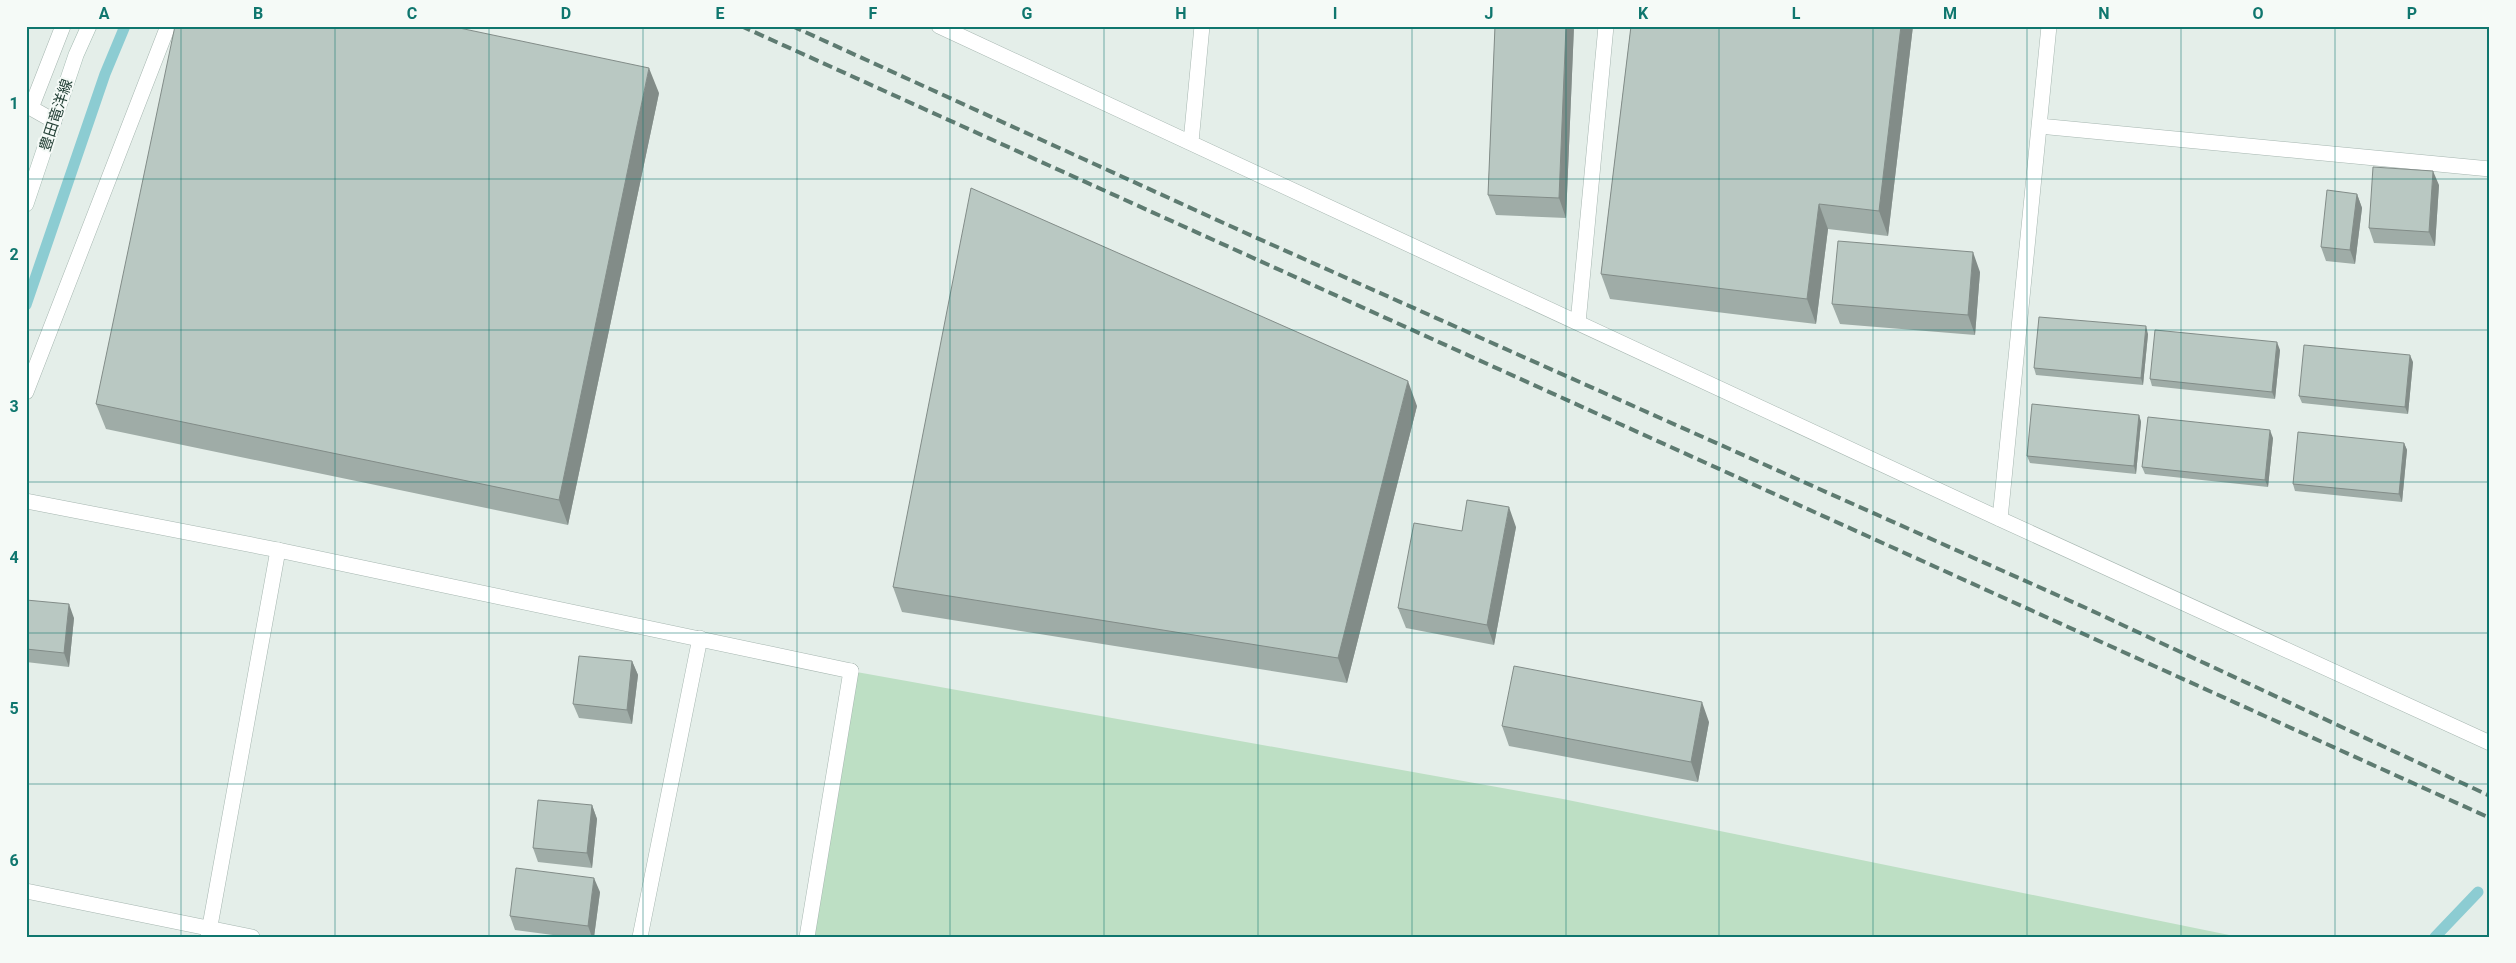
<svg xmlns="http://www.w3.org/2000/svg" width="2516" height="963" viewBox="0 0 2516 963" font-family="Roboto,'Noto Sans JP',sans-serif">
  <rect width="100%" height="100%" fill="#e4eee9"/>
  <path fill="#bddfc4" d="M851 671 1563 799 2239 937H807Z"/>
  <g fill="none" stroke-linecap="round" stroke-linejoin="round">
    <path stroke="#8cccd2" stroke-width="11" d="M26 305 105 74 125 26
      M2435 937 2478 892"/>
    <defs>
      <path id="minor" d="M939 26 2000 519 2490 743
        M54 121 31 108 63 26
        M2039 126 2490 169
        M1191 142 1202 26
        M1578 323 1606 26
        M26 392 168 26
        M2000 519 2049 26
        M26 891 252 937
        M208 937 278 550
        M640 937 700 638
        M807 937 851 671"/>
      <path id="tertiary" d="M26 501 278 550 851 671"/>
      <path id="secondary" d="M26 204 76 55 89 26"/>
    </defs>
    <use href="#minor" stroke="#a6b6b0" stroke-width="16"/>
    <use href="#tertiary" stroke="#a6b6b0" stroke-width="16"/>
    <use href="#secondary" stroke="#a2b9b0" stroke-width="16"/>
    <use href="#minor" stroke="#fff" stroke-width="15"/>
    <use href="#tertiary" stroke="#fff" stroke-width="15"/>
    <use href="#secondary" stroke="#fff" stroke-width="15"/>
    <path stroke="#5e7b71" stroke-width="4" stroke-dasharray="10 5" stroke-linecap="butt" d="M741 26 2490 818
      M792 26 1239 230 2086 608 2490 796"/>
  </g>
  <path fill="#9faca7" d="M1495 26H1574L1566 218 1496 215 1488 195Z
    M1631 26H1913L1888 236 1828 229 1816 324 1610 299 1601 274Z
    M659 93 568 525 106 429 96 404Z
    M2439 185 2435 246 2374 243 2369 228Z
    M2357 194 2362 208 2355 264 2326 261 2321 247Z
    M1980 272 1975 335 1840 324 1832 304Z
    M2148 334 2143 385 2036 375 2034 368Z
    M2280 350 2275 399 2152 386 2150 379Z
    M2413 362 2408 414 2302 403 2299 396Z
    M1417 406 1347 683 902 612 893 587Z
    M2139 415 2141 422 2136 474 2030 463 2027 456Z
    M2273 438 2268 487 2145 474 2142 467Z
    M2404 443 2407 450 2402 502 2295 491 2293 484Z
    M1516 527 1494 645 1406 628 1398 608 1462 531Z
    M26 600 74 618 69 667 26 662Z
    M632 661 638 675 632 724 579 718 573 704Z
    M1709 722 1698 782 1509 746 1502 726Z
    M592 805 597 819 592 868 538 862 533 848Z
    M600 892 594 937H568L515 930 510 916Z"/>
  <path fill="#828c88" d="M1566 26H1574L1566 218 1559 198Z
    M1901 26H1913L1888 236 1879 211Z
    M649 68 659 93 568 525 559 500Z
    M2433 171 2439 185 2435 246 2429 232Z
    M2357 194 2362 208 2355 264 2350 250Z
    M1819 204 1828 229 1816 324 1807 299Z
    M1973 252 1980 272 1975 335 1968 315Z
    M2146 326 2148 334 2143 385 2141 378Z
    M2277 342 2280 350 2275 399 2272 392Z
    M2410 355 2413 362 2408 414 2405 407Z
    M1408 381 1417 406 1347 683 1338 658Z
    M2139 415 2141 422 2136 474 2134 466Z
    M2270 430 2273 438 2268 487 2265 480Z
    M2404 443 2407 450 2402 502 2399 494Z
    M1509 507 1516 527 1494 645 1487 625Z
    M69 604 74 618 69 667 64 653Z
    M632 661 638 675 632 724 627 710Z
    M1702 702 1709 722 1698 782 1691 762Z
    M592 805 597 819 592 868 587 853Z
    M594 878 600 892 594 937H592L588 926Z"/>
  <path fill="#b9c8c2" stroke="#828c88" d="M175 26H450L649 68 559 500 96 404Z
    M1495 26H1566L1559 198 1488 195Z
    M1631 26H1901L1879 211 1819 204 1807 299 1601 274Z
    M2373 167 2433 171 2429 232 2369 228Z
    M971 188 1408 381 1338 658 893 587Z
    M2327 190 2357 194 2350 250 2321 247Z
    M1838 241 1973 252 1968 315 1832 304Z
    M2039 317 2146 326 2141 378 2034 368Z
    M2155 330 2277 342 2272 392 2150 379Z
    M2304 345 2410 355 2405 407 2299 396Z
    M2032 404 2139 415 2134 466 2027 456Z
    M2148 417 2270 430 2265 480 2142 467Z
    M2298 432 2404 443 2399 494 2293 484Z
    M1467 500 1509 507 1487 625 1398 608 1414 523 1462 531Z
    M26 600 69 604 64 653 26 649Z
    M579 656 632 661 627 710 573 704Z
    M1514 666 1702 702 1691 762 1502 726Z
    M538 800 592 805 587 853 533 848Z
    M516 868 594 878 588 926 510 916Z"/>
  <path fill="none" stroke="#0f766e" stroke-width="1" stroke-opacity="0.55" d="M181 26V937M335 26V937M489 26V937M643 26V937M797 26V937M950 26V937M1104 26V937M1258 26V937M1412 26V937M1566 26V937M1719 26V937M1873 26V937M2027 26V937M2181 26V937M2335 26V937M26 179H2490M26 330H2490M26 482H2490M26 633H2490M26 784H2490"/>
  <g text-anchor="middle" stroke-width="4" stroke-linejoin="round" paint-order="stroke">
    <g font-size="15" fill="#234036" stroke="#f5faf7">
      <text transform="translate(56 115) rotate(-72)" y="5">豊田竜洋線</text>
    </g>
  </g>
  <rect width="2516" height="963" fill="none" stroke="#f5faf7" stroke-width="55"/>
  <rect x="28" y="28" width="2460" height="908" fill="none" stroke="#0f766e" stroke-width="2"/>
  <g font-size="16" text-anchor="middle" font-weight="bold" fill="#0f766e">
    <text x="104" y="19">A</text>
    <text x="258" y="19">B</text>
    <text x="412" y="19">C</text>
    <text x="566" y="19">D</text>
    <text x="720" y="19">E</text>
    <text x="873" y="19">F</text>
    <text x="1027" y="19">G</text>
    <text x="1181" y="19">H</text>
    <text x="1335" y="19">I</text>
    <text x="1489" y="19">J</text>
    <text x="1643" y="19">K</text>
    <text x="1796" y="19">L</text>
    <text x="1950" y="19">M</text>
    <text x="2104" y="19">N</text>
    <text x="2258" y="19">O</text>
    <text x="2412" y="19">P</text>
    <text x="14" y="109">1</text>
    <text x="14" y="260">2</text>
    <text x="14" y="412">3</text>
    <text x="14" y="563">4</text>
    <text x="14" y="714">5</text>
    <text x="14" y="866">6</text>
  </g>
</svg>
